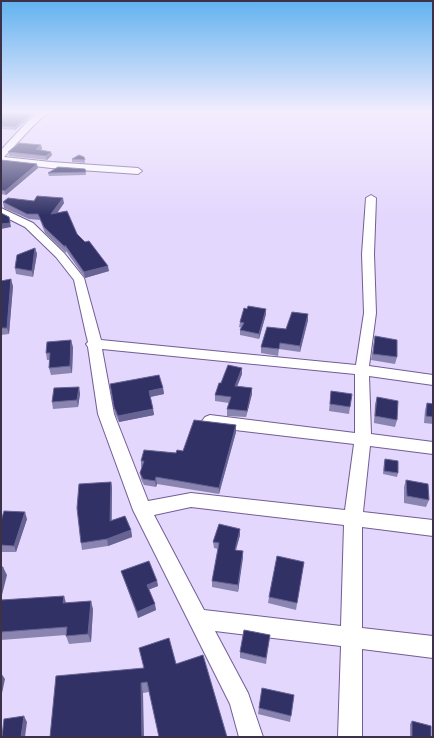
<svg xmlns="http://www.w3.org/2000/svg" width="434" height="738" viewBox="0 0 434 738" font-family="'DejaVu Sans',sans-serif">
  <rect width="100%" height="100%" fill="#e4d7fd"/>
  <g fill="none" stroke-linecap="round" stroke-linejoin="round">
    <defs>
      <path id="street" d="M42 111H50L34 125 4 157 51 162 138 168 142 171 138 174 51 168 1 162V150L28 121Z
        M371 195 376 198 374 254 376 313 369 366 433 375V385L369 376 371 434 433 442V454L370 446 363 512 433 520V536L362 527V628L433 636V658L362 649V737H338L341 646 215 631 248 693 263 737H239L230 704 133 510 98 414 88 347 86 344 88 342 86 334 74 280 56 257 25 227 1 215V208L33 223 64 253 84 278 101 340 356 365 364 313 362 254 366 198ZM102 349 355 374V433L210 415 205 417 202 421 205 425 210 427 354 444 345 510 191 493 148 501 114 414ZM191 507 344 525 341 626 204 610 154 515Z"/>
    </defs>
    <use href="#street" stroke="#725d95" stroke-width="2"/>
    <use href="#street" fill="#fff" fill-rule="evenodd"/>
  </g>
  <path fill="#8a84b1" d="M1 111H37L15 130 1 129Z
    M41 145 42 149 40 150 51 152 52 155 47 160 9 156 8 152Z
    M84 157 85 163 72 162V159Z
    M1 160 38 168 6 195 1 194Z
    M85 169 86 175 49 176 48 173Z
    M34 201 64 203 57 213 77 234 109 271 85 278 66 251V253L45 233 40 220 29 219 4 208 3 202Z
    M35 248 37 254 33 277 16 274 15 268Z
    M1 281 13 286 9 334 1 335Z
    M247 309 266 314 259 339 240 335V330L242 328 239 327 240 322Z
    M308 320 300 352 279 349 278 356 261 353V347L286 329Z
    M375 336 397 357 395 364 371 360Z
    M73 347 72 373 51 375 49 368 50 360H47L46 353Z
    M242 374 237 386 252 388V394L246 417 227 416V409L229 403 215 401V395L221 383Z
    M110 384 163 388 164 394 150 397 153 409 154 415 119 422 115 414Z
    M79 387 80 394 78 407 53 409 52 402Z
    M331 391 350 407 349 414 329 411Z
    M377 397 397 420 395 427 374 423 375 404Z
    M427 403 433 404V424L424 423 425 410Z
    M236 432 219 494 157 484 156 487 144 485 141 479 140 473 142 467H141V461L183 451Z
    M385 459 398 473 397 477 383 474 384 462Z
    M406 480 429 500 426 507 404 503V487Z
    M111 482 112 488V521L131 530 132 537 108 546 82 550 81 543Z
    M27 519 16 552H1V521Z
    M240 529V535L236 550 243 551 238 592 212 587V581L218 549 214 548 213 542Z
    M304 562 296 610 268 603 269 597Z
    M121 571 157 581 158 586 149 589 156 610 138 618 123 577Z
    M1 600 66 603 93 609 91 642 69 644 66 636V635L1 640Z
    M270 635 266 664 240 658V652Z
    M144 668 149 692 143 693 50 737Z
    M262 688 291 716 290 722 258 714Z
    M412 721 431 737H410V724Z"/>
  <path fill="#676393" d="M33 111H37L15 130V127Z
    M41 145 42 149 36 153V149Z
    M51 152 52 155 47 160 46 156Z
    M37 164 38 168 6 195 5 191Z
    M63 198 64 203 53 219 51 214Z
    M9 217 11 227 1 229V224Z
    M35 248 37 254 33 277 32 271Z
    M108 266 109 271 85 278 84 272Z
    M11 279 13 286 9 334 7 328Z
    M266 309V314L259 339V334Z
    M308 314V320L300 352V346Z
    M71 340 73 347 72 373 70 366Z
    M242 368V374L235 392V386Z
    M79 387 80 394 78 407 77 400Z
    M163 388 164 394 150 397 149 391Z
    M252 388V394L246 417 247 411Z
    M153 409 154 415 119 422 118 416Z
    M236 425V432L219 494V488Z
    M156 477 157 484 156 487 155 481Z
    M111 482 112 488 111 528 110 521Z
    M25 512 27 519 16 552 14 546Z
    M240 529V535L234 556 235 550Z
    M131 530 132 537 108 546 107 539Z
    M243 551V558L238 592V585Z
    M3 567 7 575 1 599V576Z
    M157 581 158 586 148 590 147 585Z
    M64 596 66 603H63Z
    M91 601 93 609 91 642 88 634Z
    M155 604 156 610 138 618 137 612Z
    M1 673 5 679 1 698Z
    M141 683 143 693 144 737H142Z
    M24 716 27 722 25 737H21Z"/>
  <path fill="#313165" stroke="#676393" d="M1 111H33L15 127 1 126Z
    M19 143 41 145 36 149 51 152 46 156 8 152Z
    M79 155 84 157 85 160 72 159Z
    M1 160 37 164 5 191 1 190Z
    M58 167 85 169 86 172 48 173Z
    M37 196 63 198 51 214 67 211 77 234 85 242 89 241 108 266 84 272 65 245V247L44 227 38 214H27L3 202 8 198 34 201Z
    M1 213 9 217 10 223 1 224Z
    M35 248 32 271 15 268 17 255Z
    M11 279 7 328H1V281Z
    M248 306 266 309 259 334 240 330 244 323 240 322 244 308 247 309Z
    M292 312 308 314 300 346 280 343 279 349 261 347 267 327 286 329Z
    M375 336 397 340V357L373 354Z
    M71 340 70 366 49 368 50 353H46L47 342Z
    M228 365 242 368 235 386 252 388 247 411 227 409 231 397 215 395 219 383H221Z
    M159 375 163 388 149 391 153 409 118 416 114 407 110 384Z
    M79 387 77 400 52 402 54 388Z
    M331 391 352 394 350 407 330 404Z
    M377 397 398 401 397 420 375 416Z
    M427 403 433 404V417L426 416Z
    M194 420 236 425 219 488 156 477 155 481 143 479 140 473 144 461H141L144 450 176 453 177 450 183 451Z
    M385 459 398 461V473L384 471Z
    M406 480 428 484 429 500 407 496Z
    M111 482 110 521 125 516 131 530 107 539 81 543 77 508 79 484Z
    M4 511 25 512 14 546 1 545V521Z
    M219 524 240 529 235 550 243 551 238 585 212 581 219 543 213 542Z
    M277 556 304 562 297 603 269 597Z
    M149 561 157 581 147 585 155 604 137 612 121 571Z
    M1 567H3L1 576Z
    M64 596 63 603 91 601 88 634 66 636 67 627 1 632V600Z
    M244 630 270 635 266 658 240 652Z
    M169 638 176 664 203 655 227 737H159L147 682 141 683 142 737H50L56 676 144 668 139 648Z
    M262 688 294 695 291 716 259 708Z
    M24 716 21 737H2L4 719Z
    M412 721 431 726V737H412Z"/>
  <linearGradient id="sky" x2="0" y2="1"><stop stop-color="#61b2ef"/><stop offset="0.52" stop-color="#f3edfe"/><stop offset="1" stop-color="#f3edfe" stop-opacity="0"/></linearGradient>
  <rect width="434" height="215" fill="url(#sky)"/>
  <rect width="434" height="738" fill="none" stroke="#3b324a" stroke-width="4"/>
</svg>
